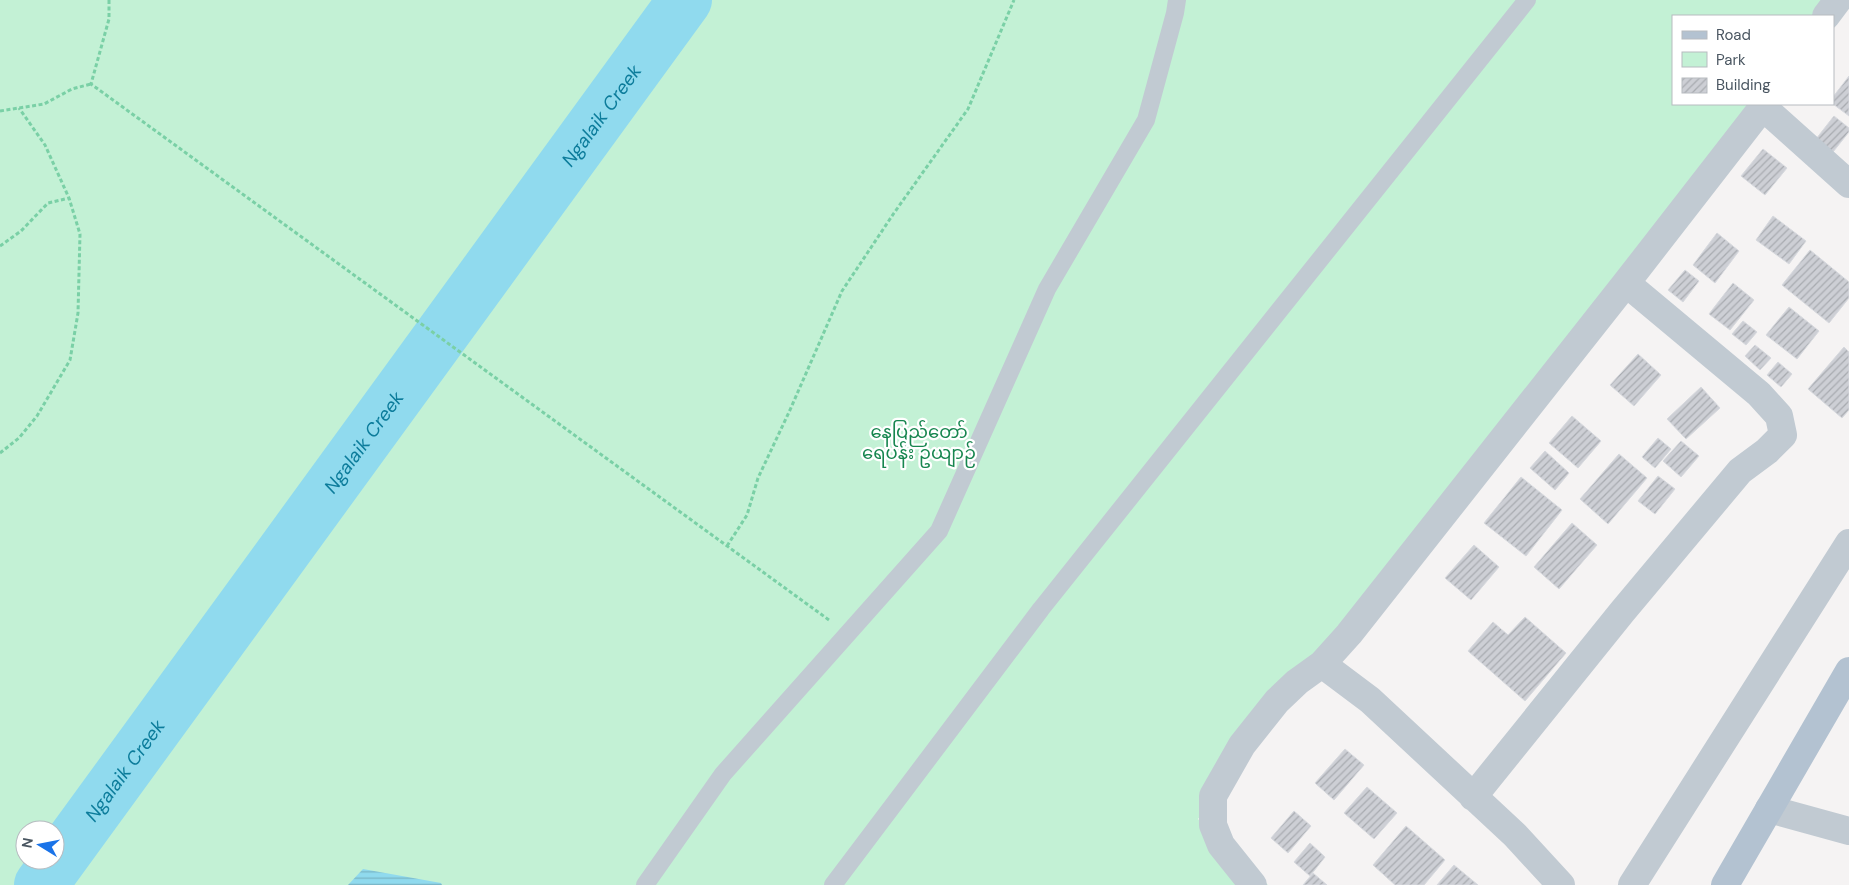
<svg xmlns="http://www.w3.org/2000/svg" width="1849" height="885" viewBox="0 0 1849 885" font-family="'DM Sans','Noto Sans Myanmar',sans-serif">
  <defs>
    <pattern id="water-rules" width="6" height="5" patternUnits="userSpaceOnUse" patternTransform="scale(1.25)"><rect width="6" height="5" fill="#90daee"/><path d="M0 2.5h6" fill="none" stroke="#78b4c4"/></pattern>
    <pattern id="building-hatch" width="6" height="6" patternUnits="userSpaceOnUse" patternTransform="scale(1.25)"><rect width="6" height="6" fill="#cdcfd5"/><path d="M-1 1l2-2M0 6l6-6M5 7l2-2" fill="none" stroke="#a8abb0"/></pattern>
  </defs>
  <rect width="100%" height="100%" fill="#f5f3f3"/>
  <path fill="#c3f1d5" fill-rule="evenodd" d="M0 0H1838L1826 16H1673V104H1757L1198 819 1268 885H0ZM25 830H55V860H25Z"/>
  <path fill="url(#water-rules)" d="M363 869 441 883 442 885H348Z"/>
  <g fill="none" stroke-linecap="round" stroke-linejoin="round">
    <path stroke="#90daee" stroke-width="54" id="s1" d="M41 885 685 0"/>
  </g>
  <path fill="url(#building-hatch)" stroke="#d7d9de" d="M1849 76V116L1833 104V97Z
    M1834 116 1849 128V132L1833 152 1816 139Z
    M1763 149 1787 168 1765 195 1741 176Z
    M1773 216 1806 241 1789 264 1756 240Z
    M1717 233 1739 251 1715 283 1693 265Z
    M1810 250 1849 282V298L1829 323 1782 285Z
    M1685 270 1699 281 1683 302 1668 290Z
    M1733 283 1754 300 1730 330 1709 314Z
    M1789 307 1819 331 1797 359 1766 335Z
    M1743 321 1757 332 1746 345 1732 334Z
    M1755 345 1771 358 1760 370 1745 356Z
    M1844 347 1849 352V410L1842 418 1808 389Z
    M1638 354 1661 375 1634 406 1610 385Z
    M1778 362 1792 374 1781 387 1767 375Z
    M1701 387 1720 408 1686 439 1667 419Z
    M1572 416 1601 441 1578 468 1549 443Z
    M1658 438 1671 449 1655 468 1642 457Z
    M1681 441 1699 456 1681 477 1663 461Z
    M1545 451 1569 473 1555 490 1530 468Z
    M1619 454 1647 478 1608 524 1580 499Z
    M1658 476 1675 489 1655 514 1638 501Z
    M1521 477 1562 510 1526 556 1484 523Z
    M1572 523 1597 545 1559 589 1534 567Z
    M1474 545 1499 567 1471 600 1445 578Z
    M1525 617 1566 653 1525 701 1468 651 1493 622 1508 635Z
    M1345 749 1364 765 1334 800 1315 783Z
    M1367 787 1397 813 1374 839 1344 813Z
    M1294 811 1311 826 1288 853 1271 838Z
    M1406 826 1445 860 1424 885H1395L1373 865Z
    M1310 843 1325 857 1310 876 1294 862Z
    M1454 865 1478 885H1437Z
    M1313 873 1327 885H1303Z"/>
  <g fill="none" stroke-linecap="round" stroke-linejoin="round">
    <path stroke="#7ad0a6" stroke-width="3" stroke-dasharray="4 2.5" stroke-linecap="butt" d="M109 0V19L91 84 829 620
      M0 111 44 104 72 89 91 84
      M0 246 21 231 48 203 69 198
      M0 453 19 438 37 416 70 360 78 313 80 234 69 198 45 145 19 108
      M727 546 747 515 758 478 790 410 842 291 894 213 968 109 1014 0"/>
    <path stroke="#c1cad2" stroke-width="18" d="M645 885 723 774 939 531 1047 289 1146 120 1175 13 1177 0
      M833 885 1041 609 1527 0"/>
    <path stroke="#c1cad2" stroke-width="28" d="M1826 16 1838 0
      M1763 107 1849 184
      M1322 664 1370 700 1515 835 1561 885
      M1473 797 1622 612 1740 471 1767 451 1783 435 1779 416 1759 394 1626 283
      M1253 885 1221 845 1213 825V796L1242 745 1277 701 1297 682 1322 664 1349 634 1626 283 1765 104
      M1632 885 1849 543"/>
    <path stroke="#c1cad2" stroke-width="28" d="M1769 809 1849 831"/>
    <path stroke="#b3c2d1" stroke-width="28" d="M1725 885 1849 671"/>
  </g>
  <g text-anchor="middle" stroke-width="4.5" stroke-linejoin="round" paint-order="stroke">
    <g font-size="18" fill="#17864f" stroke="#fff">
      <text x="919" y="438">နေပြည်တော်<tspan x="919" dy="21">ရေပန်း ဥယျာဉ်</tspan></text>
    </g>
    <g font-size="19" font-style="italic" fill="#0c7c9b" stroke="#fff">
      <text dy="7" stroke="none"><textPath href="#s1" startOffset="952">Ngalaik Creek</textPath></text>
      <text dy="7" stroke="none"><textPath href="#s1" startOffset="548">Ngalaik Creek</textPath></text>
      <text dy="7" stroke="none"><textPath href="#s1" startOffset="142">Ngalaik Creek</textPath></text>
    </g>
  </g>
  <rect x="1672" y="15" width="162" height="90" fill="#ffffff" stroke="#b7bbc0"/>
  <rect x="1682" y="31" width="25" height="8" fill="#b3c2d1" stroke="#b7bbc0"/>
  <text x="1716" y="40" font-size="15" fill="#4a5661">Road</text>
  <rect x="1682" y="52" width="25" height="15" fill="#c3f1d5" stroke="#b7bbc0"/>
  <text x="1716" y="65" font-size="15" fill="#4a5661">Park</text>
  <rect x="1682" y="78" width="25" height="15" fill="url(#building-hatch)" stroke="#b7bbc0"/>
  <text x="1716" y="90" font-size="15" fill="#4a5661">Building</text>
  <g transform="translate(40 845) rotate(280)"><circle r="24" fill="#ffffff" stroke="#b7bbc0"/>
  <path d="M0-4L9 19L0 12L-9 19Z" fill="#1a73e8"/>
  <text y="-8" font-size="14" font-weight="bold" text-anchor="middle" fill="#4a5661">N</text>
  </g>
</svg>
